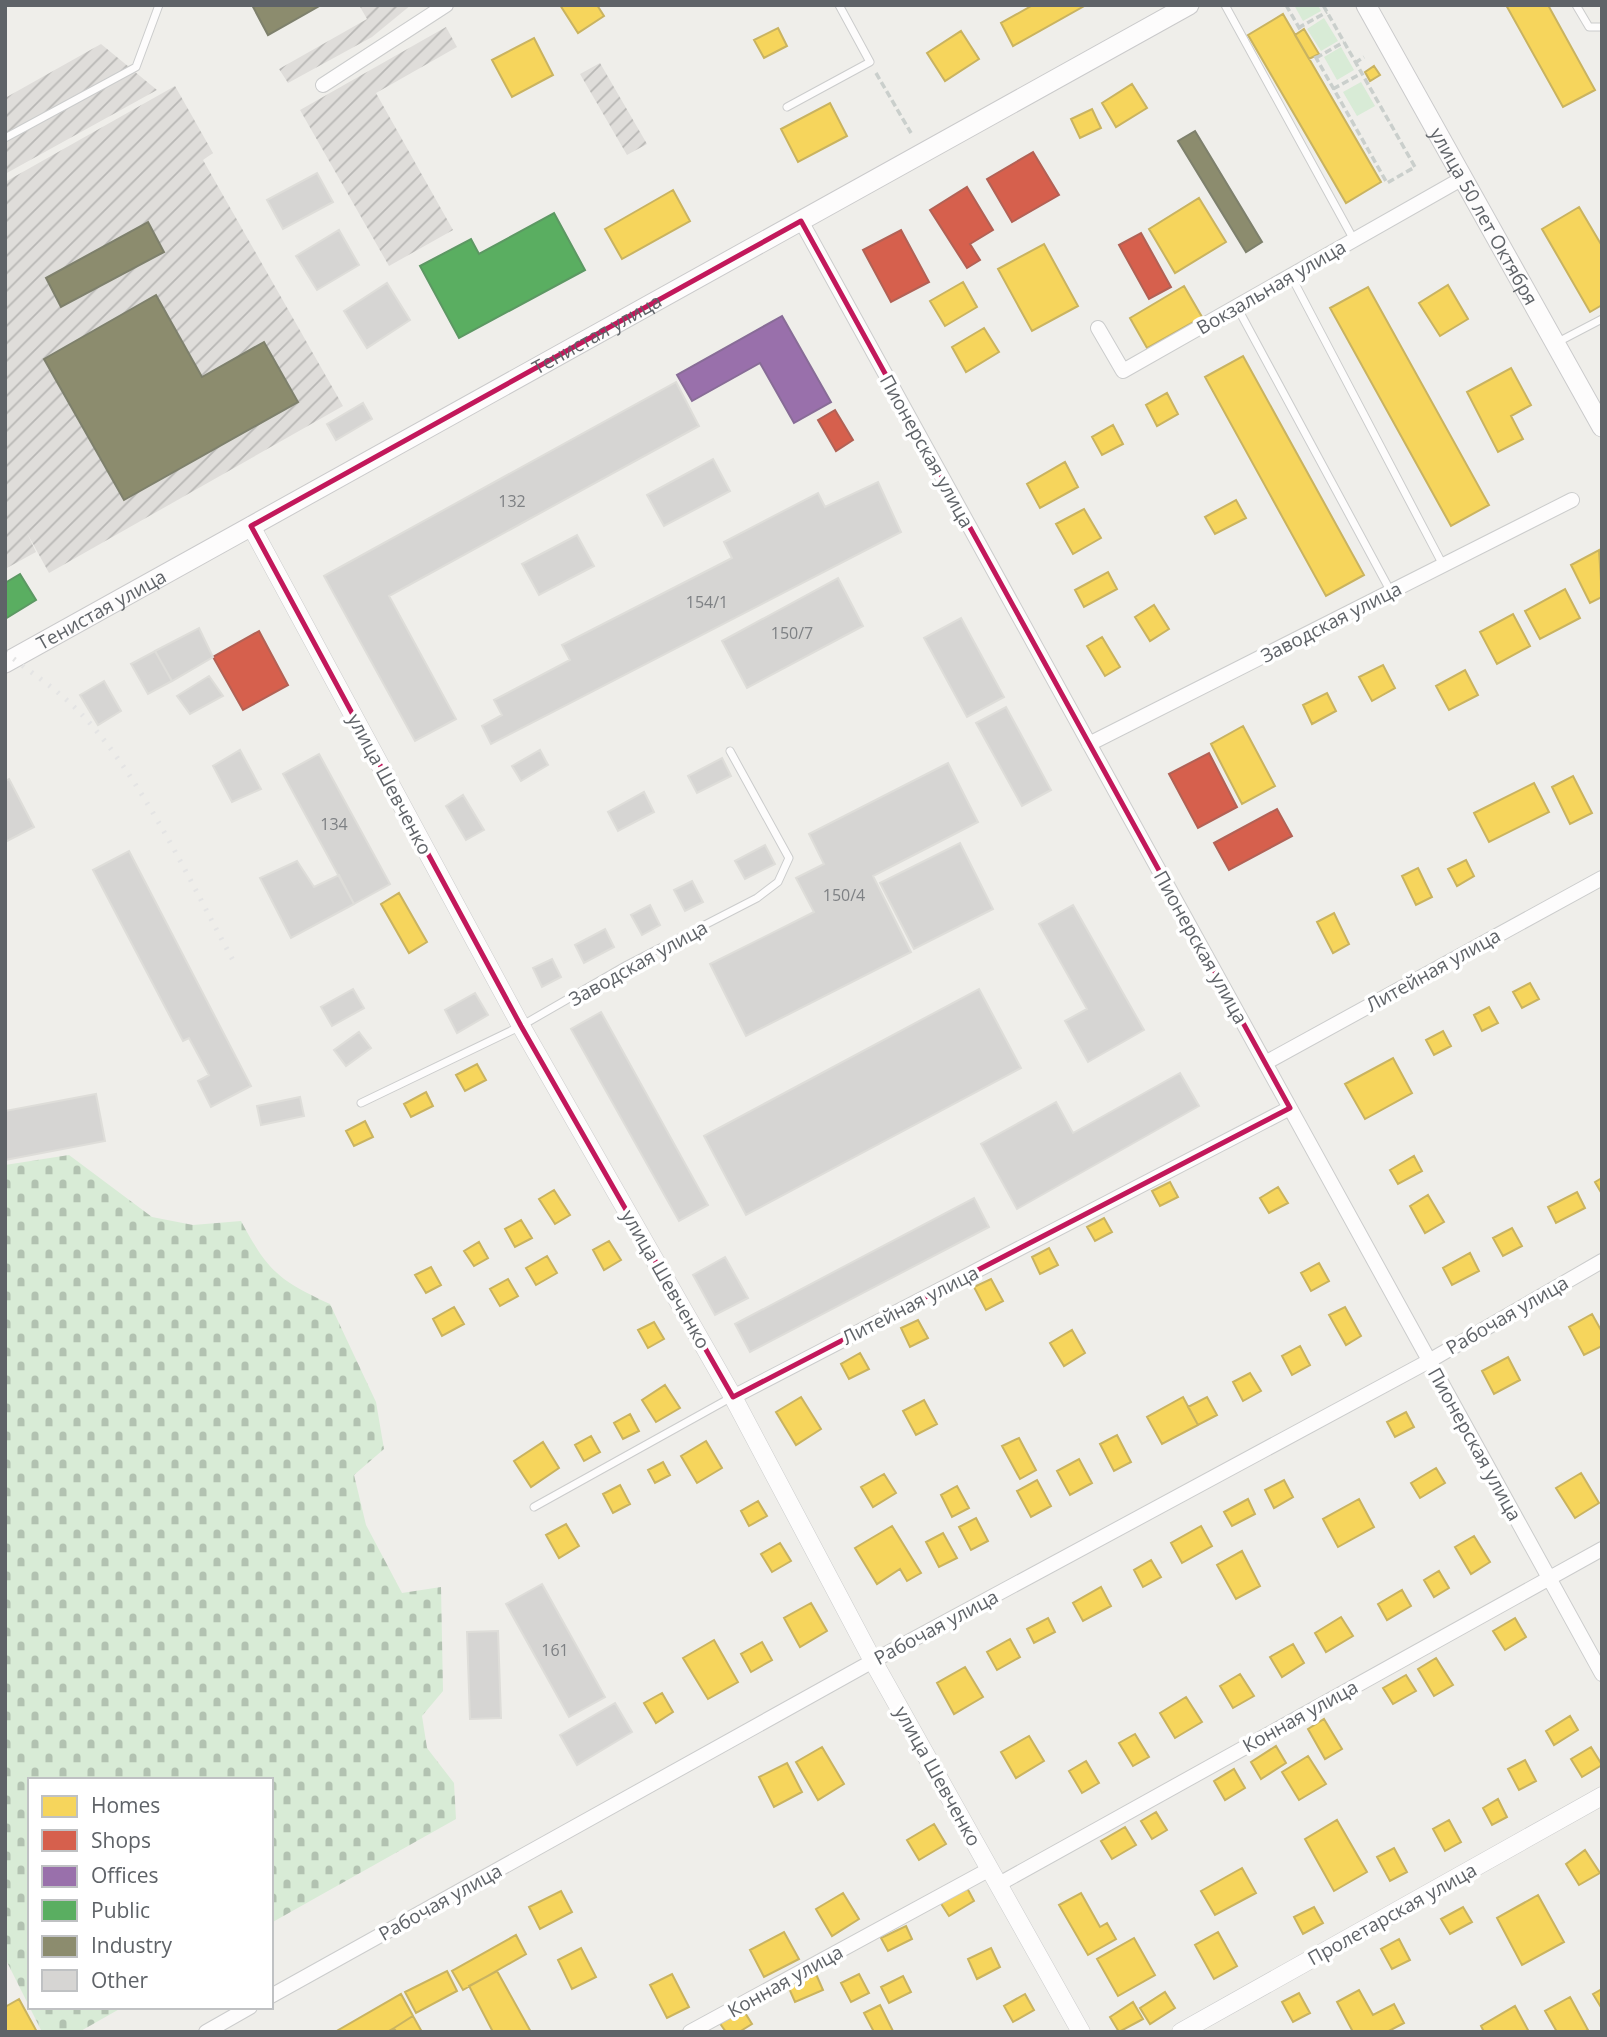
<svg xmlns="http://www.w3.org/2000/svg" width="1607" height="2037" viewBox="0 0 1607 2037" font-family="'Open Sans',sans-serif">
  <defs>
    <pattern id="industrial-furrows" width="10" height="10" patternUnits="userSpaceOnUse" patternTransform="scale(1.75)"><rect width="10" height="10" fill="#dfddda"/><path d="M-1 1l2-2M0 10L10 0M9 11l2-2" fill="none" stroke="#b8b7b5"/></pattern>
    <pattern id="cemetery-stones" width="16" height="16" patternUnits="userSpaceOnUse" patternTransform="scale(1.75)"><rect width="16" height="16" fill="#d8ebd6"/><path d="M2 7V4a2 2 0 0 1 4 0v3zM10 15v-3a2 2 0 0 1 4 0v3z" fill="#b2c2b1"/></pattern>
  </defs>
  <rect width="100%" height="100%" fill="#efeeea"/>
  <path fill="url(#industrial-furrows)" d="M359 5H411L372 37 288 83 279 69 367 19Z
    M446 27 457 47 376 93 453 230 389 266 300 110Z
    M101 44 157 90 5 174V98Z
    M600 63 647 144 627 155 580 74Z
    M175 86 213 153 203 160 343 406 49 573 27 533 36 552 5 569V182Z"/>
  <path fill="#d8ebd6" d="M1294 5H1318L1321 11 1303 21Z
    M1324 18 1338 41 1321 51 1307 29Z
    M1341 47 1354 70 1337 80 1324 57Z
    M1361 82 1375 106 1357 116 1343 92Z"/>
  <path fill="url(#cemetery-stones)" d="M69 1155 152 1217 193 1225 241 1221C268 1271 278 1280 330 1304L376 1402 384 1449 354 1475 366 1525 402 1593 441 1587 443 1691 422 1716 427 1748 454 1783 456 1819 271 1923V1780H30V2007H123L79 2032H42L5 1958V1165Z"/>
  <path fill="#f6d55c" stroke="#c9b360" stroke-width="2" d="M560 5H597L604 16 578 33Z
    M1033 5H1086L1013 46 1001 23Z
    M1506 5H1548L1595 90 1563 107Z
    M1283 14 1381 182 1346 203 1248 35Z
    M778 28 787 46 764 58 754 40Z
    M1304 29 1319 54 1309 59 1295 35Z
    M961 31 979 59 945 81 927 53Z
    M534 38 553 75 512 97 492 60Z
    M1374 66 1380 75 1370 81 1365 72Z
    M1132 84 1147 108 1116 127 1102 103Z
    M830 103 847 136 798 162 781 129Z
    M1092 109 1101 128 1080 138 1071 119Z
    M673 190 690 221 622 259 605 229Z
    M1199 198 1226 242 1175 273 1149 229Z
    M1579 207 1602 246V305L1590 312 1542 229Z
    M1044 244 1078 306 1032 331 998 269Z
    M963 282 977 307 945 326 930 301Z
    M1448 285 1468 319 1440 336 1419 303Z
    M1184 286 1202 317 1147 348 1130 318Z
    M1368 287 1489 505 1451 526 1330 308Z
    M984 328 999 352 966 372 952 347Z
    M1243 356 1364 575 1326 596 1205 377Z
    M1511 368 1531 405 1511 416 1523 439 1498 452 1467 392Z
    M1167 393 1178 414 1157 426 1146 405Z
    M1113 425 1123 444 1102 455 1092 437Z
    M1065 462 1078 487 1040 508 1027 484Z
    M1236 500 1246 518 1215 534 1205 517Z
    M1084 509 1101 538 1073 554 1056 524Z
    M1599 550 1602 597 1590 603 1571 565Z
    M1108 572 1117 589 1084 607 1075 590Z
    M1565 589 1580 618 1540 639 1525 611Z
    M1154 605 1169 629 1150 641 1135 617Z
    M1513 614 1530 646 1497 664 1480 632Z
    M1102 637 1120 667 1105 676 1087 646Z
    M1383 665 1395 688 1372 701 1359 677Z
    M1465 670 1478 695 1449 710 1436 686Z
    M1327 693 1336 711 1312 724 1303 705Z
    M1243 726 1275 786 1242 804 1211 744Z
    M1573 776 1592 813 1570 824 1552 787Z
    M1534 783 1549 812 1489 842 1474 813Z
    M1466 860 1474 876 1457 886 1448 869Z
    M1418 868 1432 897 1416 905 1402 876Z
    M399 893 427 942 409 953 381 904Z
    M1334 913 1349 944 1333 953 1317 922Z
    M1530 983 1539 999 1522 1008 1513 992Z
    M1489 1007 1498 1023 1482 1031 1474 1015Z
    M1443 1031 1451 1046 1434 1055 1426 1040Z
    M1393 1058 1412 1093 1365 1119 1345 1084Z
    M477 1064 486 1080 465 1091 456 1075Z
    M426 1092 433 1106 411 1117 404 1104Z
    M365 1121 373 1137 354 1146 346 1131Z
    M1414 1156 1422 1171 1398 1184 1390 1170Z
    M1602 1178V1194L1595 1182Z
    M1170 1182 1178 1197 1160 1206 1152 1191Z
    M1278 1187 1288 1203 1269 1213 1260 1198Z
    M554 1190 570 1215 555 1224 539 1199Z
    M1577 1192 1585 1208 1556 1223 1548 1207Z
    M1428 1195 1444 1222 1425 1233 1410 1206Z
    M1104 1218 1112 1232 1095 1241 1087 1227Z
    M521 1220 532 1238 515 1247 505 1229Z
    M1512 1228 1522 1246 1503 1256 1493 1238Z
    M609 1241 621 1260 604 1270 593 1250Z
    M479 1242 488 1258 474 1266 464 1251Z
    M1049 1248 1058 1265 1040 1274 1032 1257Z
    M1470 1253 1479 1271 1452 1285 1443 1268Z
    M547 1256 557 1273 536 1285 526 1268Z
    M1319 1263 1329 1281 1311 1291 1301 1273Z
    M431 1267 441 1285 426 1293 415 1275Z
    M508 1279 518 1296 500 1306 490 1289Z
    M991 1279 1003 1301 986 1310 974 1287Z
    M454 1307 464 1324 442 1336 433 1319Z
    M1345 1307 1361 1336 1346 1345 1329 1315Z
    M1592 1314 1602 1332V1346L1584 1355 1569 1327Z
    M918 1320 928 1338 910 1347 901 1328Z
    M654 1322 664 1339 648 1348 638 1330Z
    M1072 1330 1085 1353 1064 1366 1050 1343Z
    M1300 1346 1310 1365 1292 1375 1282 1356Z
    M860 1353 869 1369 849 1379 841 1364Z
    M1508 1357 1520 1380 1494 1394 1482 1371Z
    M1250 1373 1261 1391 1243 1401 1233 1382Z
    M665 1385 680 1408 656 1422 642 1400Z
    M801 1397 821 1429 796 1445 776 1412Z
    M1183 1397 1198 1425 1162 1444 1147 1417Z
    M1207 1397 1217 1415 1198 1425 1188 1407Z
    M924 1400 937 1424 916 1435 903 1411Z
    M1406 1412 1414 1427 1395 1437 1387 1422Z
    M630 1414 639 1431 623 1439 614 1423Z
    M1117 1435 1131 1462 1114 1471 1100 1444Z
    M591 1436 600 1452 584 1461 575 1445Z
    M1019 1438 1036 1470 1020 1479 1002 1446Z
    M706 1441 722 1468 697 1483 681 1456Z
    M543 1442 559 1468 531 1487 514 1461Z
    M1079 1459 1092 1483 1070 1495 1057 1471Z
    M663 1462 670 1475 655 1483 648 1470Z
    M1436 1468 1445 1483 1420 1498 1411 1483Z
    M1581 1473 1599 1503 1575 1518 1556 1488Z
    M884 1474 896 1493 873 1507 861 1487Z
    M1037 1480 1051 1506 1031 1517 1017 1491Z
    M1284 1480 1293 1497 1274 1508 1265 1490Z
    M620 1485 630 1504 613 1513 603 1494Z
    M957 1486 969 1508 952 1517 941 1495Z
    M1248 1499 1255 1514 1232 1526 1224 1512Z
    M1359 1499 1374 1527 1338 1547 1323 1519Z
    M758 1501 767 1516 749 1526 741 1511Z
    M976 1518 988 1541 971 1550 959 1527Z
    M566 1524 579 1546 559 1558 546 1535Z
    M892 1526 921 1573 907 1581 900 1569 877 1584 855 1548Z
    M1201 1526 1212 1546 1182 1563 1171 1543Z
    M943 1533 957 1558 939 1567 926 1542Z
    M1474 1536 1490 1562 1471 1574 1455 1547Z
    M780 1543 791 1561 772 1572 761 1554Z
    M1242 1551 1260 1586 1236 1599 1217 1565Z
    M1151 1560 1161 1577 1143 1587 1134 1570Z
    M1439 1571 1449 1588 1434 1597 1424 1580Z
    M1101 1587 1111 1606 1083 1621 1073 1603Z
    M1402 1590 1411 1606 1387 1620 1378 1604Z
    M811 1603 827 1631 800 1647 784 1618Z
    M1341 1617 1353 1636 1326 1652 1315 1633Z
    M1048 1618 1055 1632 1034 1643 1027 1629Z
    M1515 1618 1526 1637 1505 1650 1493 1631Z
    M1010 1639 1020 1657 997 1670 987 1652Z
    M714 1640 738 1682 708 1699 683 1658Z
    M762 1642 772 1660 751 1672 741 1654Z
    M1293 1644 1304 1663 1282 1677 1270 1657Z
    M1436 1658 1453 1685 1434 1696 1418 1669Z
    M965 1667 983 1697 954 1714 937 1683Z
    M1240 1674 1254 1696 1233 1708 1220 1686Z
    M1406 1675 1416 1691 1393 1704 1383 1688Z
    M662 1693 673 1712 656 1723 644 1703Z
    M1186 1697 1202 1722 1175 1738 1160 1713Z
    M1570 1716 1578 1730 1554 1745 1546 1731Z
    M1324 1719 1342 1749 1325 1759 1308 1729Z
    M1135 1734 1149 1757 1133 1766 1119 1743Z
    M1029 1736 1044 1761 1016 1778 1001 1752Z
    M1276 1746 1286 1763 1261 1779 1251 1762Z
    M822 1747 844 1784 818 1800 796 1762Z
    M1591 1747 1602 1765 1582 1777 1571 1759Z
    M1308 1756 1326 1784 1299 1800 1282 1772Z
    M1525 1760 1536 1781 1519 1790 1508 1769Z
    M1086 1761 1099 1783 1082 1793 1069 1771Z
    M787 1763 802 1792 774 1807 759 1777Z
    M1234 1769 1245 1788 1225 1800 1214 1781Z
    M1498 1799 1507 1817 1492 1825 1483 1808Z
    M1156 1812 1167 1830 1152 1839 1141 1821Z
    M1337 1820 1367 1872 1334 1891 1305 1839Z
    M1449 1820 1461 1842 1445 1851 1433 1829Z
    M934 1824 946 1844 919 1860 907 1840Z
    M1125 1827 1136 1845 1112 1859 1101 1841Z
    M1394 1848 1407 1872 1390 1881 1377 1857Z
    M1585 1850 1600 1873 1579 1885 1566 1864Z
    M1242 1868 1256 1893 1215 1915 1201 1891Z
    M966 1886 974 1901 949 1916 940 1902Z
    M561 1891 572 1912 540 1929 529 1907Z
    M843 1893 859 1919 832 1936 816 1909Z
    M1081 1893 1100 1927 1107 1923 1116 1939 1088 1955 1059 1905Z
    M1538 1895 1564 1942 1522 1965 1497 1918Z
    M1314 1907 1323 1923 1303 1934 1294 1917Z
    M1463 1907 1472 1922 1450 1934 1441 1919Z
    M906 1926 912 1939 888 1951 881 1938Z
    M784 1932 799 1959 764 1977 750 1950Z
    M1218 1932 1237 1966 1214 1979 1195 1945Z
    M516 1935 526 1954 463 1990 452 1971Z
    M1134 1938 1155 1975 1118 1996 1097 1959Z
    M1399 1939 1410 1960 1392 1969 1381 1949Z
    M581 1948 596 1977 572 1989 558 1960Z
    M991 1948 1000 1967 977 1979 968 1959Z
    M447 1971 457 1991 416 2013 405 1992Z
    M497 1971 531 2032H493L469 1986Z
    M672 1974 689 2007 667 2018 650 1985Z
    M816 1974 823 1990 795 2002 788 1986Z
    M859 1974 869 1993 851 2002 841 1983Z
    M903 1976 911 1992 889 2003 881 1987Z
    M1602 1989V2009L1593 1994Z
    M1359 1990 1373 2015 1394 2004 1404 2023 1387 2032H1353L1337 2002Z
    M1165 1992 1175 2008 1150 2024 1140 2008Z
    M1299 1993 1310 2013 1293 2022 1282 2002Z
    M401 1994 413 2016 394 2028 387 2032H335Z
    M1025 1994 1034 2010 1013 2022 1004 2006Z
    M1570 1997 1588 2030 1584 2032H1557L1545 2011Z
    M19 1999 37 2032H5V2007Z
    M1133 2002 1143 2019 1119 2032 1110 2017Z
    M880 2005 893 2031 891 2032H874L864 2013Z
    M1515 2006 1529 2032H1484L1481 2026Z
    M742 2008 752 2024 739 2032H726L719 2022Z
    M413 2016 422 2032H396L394 2028Z"/>
  <path fill="#d6604d" stroke="#b26155" stroke-width="2" d="M1033 152 1059 195 1012 222 987 179Z
    M967 187 993 230 970 244 980 260 967 268 930 210Z
    M901 230 929 282 891 302 863 250Z
    M1141 233 1171 287 1149 299 1119 245Z
    M835 410 853 440 836 451 818 420Z
    M259 631 288 685 243 710 213 657Z
    M1209 753 1237 807 1198 828 1169 774Z
    M1277 809 1292 836 1229 870 1214 843Z"/>
  <path fill="#9970ab" stroke="#886c97" stroke-width="2" d="M782 316 831 402 794 423 760 363 692 401 677 375Z"/>
  <path fill="#5aae61" stroke="#5c9863" stroke-width="2" d="M554 213 585 270 459 338 420 266 471 239 479 254Z
    M20 574 36 600 5 619V583Z"/>
  <path fill="#8c8c6e" stroke="#7e806c" stroke-width="2" d="M252 5H321L268 35Z
    M1195 131 1262 242 1246 252 1178 141Z
    M148 222 164 252 61 307 46 278Z
    M156 295 202 377 264 342 298 402 124 500 44 359Z"/>
  <path fill="#d6d5d3" stroke="#deddd9" stroke-width="2" d="M317 173 333 202 283 229 267 200Z
    M339 230 359 265 317 290 296 256Z
    M387 283 410 320 367 348 344 311Z
    M676 382 699 426 389 596 456 719 415 741 324 576Z
    M363 403 372 419 336 440 327 424Z
    M713 459 730 491 664 526 647 495Z
    M878 482 901 532 491 744 482 726 502 715 494 700 570 660 562 645 732 558 724 542 818 493 825 507Z
    M577 535 594 566 539 595 522 564Z
    M838 578 863 626 747 688 722 641Z
    M961 618 1004 697 967 717 924 638Z
    M199 628 213 657 172 681 155 651Z
    M155 651 172 681 148 694 131 664Z
    M209 676 223 696 190 714 177 696Z
    M104 681 121 711 98 725 80 695Z
    M1006 707 1051 790 1022 806 976 723Z
    M240 750 261 789 232 802 213 766Z
    M540 750 548 765 521 781 512 766Z
    M319 754 390 884 354 904 283 774Z
    M722 758 731 776 697 793 688 776Z
    M948 763 978 822 873 876 911 952 746 1036 710 964 814 912 796 878 824 864 809 834Z
    M9 779 34 827 5 842V781Z
    M644 792 654 812 618 831 608 812Z
    M463 795 484 830 466 840 446 806Z
    M960 843 993 909 914 949 880 883Z
    M765 845 775 864 745 879 735 861Z
    M129 851 251 1086 211 1107 198 1081 209 1075 189 1038 183 1041 93 870Z
    M297 861 314 887 339 875 354 904 291 938 260 878Z
    M692 881 703 902 685 911 674 890Z
    M650 905 660 925 642 935 631 915Z
    M1073 905 1144 1030 1088 1062 1065 1021 1087 1009 1039 924Z
    M605 929 614 947 584 963 575 945Z
    M552 959 561 977 542 987 533 968Z
    M353 989 364 1008 332 1026 321 1007Z
    M979 989 1021 1068 746 1215 704 1136Z
    M475 993 488 1015 457 1033 445 1010Z
    M601 1012 708 1205 679 1221 571 1029Z
    M359 1032 371 1048 346 1066 334 1050Z
    M1180 1073 1199 1106 1017 1209 981 1144 1056 1102 1073 1133Z
    M96 1094 105 1141 5 1160V1111Z
    M300 1097 304 1116 261 1125 257 1106Z
    M974 1198 989 1227 750 1352 735 1324Z
    M725 1257 748 1298 715 1315 693 1275Z
    M542 1584 605 1697 569 1717 506 1604Z
    M498 1631 501 1718 470 1719 467 1632Z
    M615 1703 632 1732 577 1765 560 1735Z"/>
  <g fill="none" stroke-linecap="round" stroke-linejoin="round">
    <defs>
      <path id="service" d="M1225 5 1354 240
        M1576 5 1589 27H1602
        M787 107 870 62 839 5
        M5 138 136 67 159 5
        M1291 276 1443 565
        M1237 307 1391 592
        M1556 343 1602 319
        M361 1103 521 1026 627 965 757 898 778 882 789 858 730 751
        M534 1507 732 1397"/>
      <path id="minor" d="M323 85 446 5
        M801 221 1602 1674
        M1098 328 1123 371 1463 178
        M1089 744 1572 500
        M1265 1063 1602 878
        M733 1397 1290 1108
        M999 1884 1602 1549
        M271 1996 873 1661 1429 1361 1602 1261
        M206 2032 250 2007
        M690 2032 990 1869"/>
      <path id="tertiary" d="M251 526 521 1026 733 1397 873 1661 1081 2032
        M1181 2032 1602 1796"/>
      <g id="secondary">
        <path id="s1" d="M1366 5 1602 427"/>
        <path id="s2" d="M5 663 1189 5"/>
      </g>
    </defs>
    <use href="#service" stroke="#cbcccc" stroke-width="9"/>
    <use href="#minor" stroke="#cbcccc" stroke-width="16"/>
    <use href="#tertiary" stroke="#cbcccc" stroke-width="19"/>
    <use href="#secondary" stroke="#cacacb" stroke-width="21"/>
    <path stroke="#cacfcc" stroke-width="3.5" stroke-dasharray="7 3.5" stroke-linecap="butt" d="M1286 5 1301 31
      M1298 28 1327 12
      M1315 56 1387 183 1415 167 1323 5
      M1316 58 1344 42
      M1355 63 1364 57
      M876 73 911 133
      M1333 89 1362 73"/>
    <use href="#service" stroke="#fdfcfc" stroke-width="7"/>
    <use href="#minor" stroke="#fdfcfc" stroke-width="14"/>
    <use href="#tertiary" stroke="#fdfcfc" stroke-width="18"/>
    <use href="#secondary" stroke="#fdfcfc" stroke-width="19"/>
    <path stroke="#e4e4e4" stroke-width="5" stroke-dasharray="2 9" stroke-linecap="butt" d="M5 652C26 669 49 684 69 702 136 763 191 884 235 964"/>
  </g>
  <path fill="none" stroke="#c2185b" stroke-width="5" stroke-linejoin="round" d="M801 221 1290 1108 733 1397 521 1026 251 526Z"/>
  <g text-anchor="middle" stroke-width="7" stroke-linejoin="round" paint-order="stroke">
    <g font-size="16" fill="#7e8184">
      <text x="512" y="507">132</text>
      <text x="707" y="608">154/1</text>
      <text x="792" y="639">150/7</text>
      <text x="334" y="830">134</text>
      <text x="844" y="901">150/4</text>
      <text x="555" y="1656">161</text>
    </g>
    <g font-size="19" fill="#5f6368" stroke="#fff">
      <text dy="7" stroke="none"><textPath href="#s1" startOffset="242">улица 50 лет Октября</textPath></text>
      <text transform="translate(1271 287) rotate(-30)" y="7">Вокзальная улица</text>
      <text dy="7" stroke="none"><textPath href="#s2" startOffset="677">Тенистая улица</textPath></text>
      <text transform="translate(927 451) rotate(61)" y="7">Пионерская улица</text>
      <text dy="7" stroke="none"><textPath href="#s2" startOffset="110">Тенистая улица</textPath></text>
      <text transform="translate(1331 622) rotate(-27)" y="7">Заводская улица</text>
      <text transform="translate(390 784) rotate(62)" y="7">улица Шевченко</text>
      <text transform="translate(1201 947) rotate(61)" y="7">Пионерская улица</text>
      <text transform="translate(638 963) rotate(-29)" y="7">Заводская улица</text>
      <text transform="translate(1433 970) rotate(-29)" y="7">Литейная улица</text>
      <text transform="translate(666 1279) rotate(60)" y="7">улица Шевченко</text>
      <text transform="translate(910 1305) rotate(-27)" y="7">Литейная улица</text>
      <text transform="translate(1507 1315) rotate(-30)" y="7">Рабочая улица</text>
      <text transform="translate(1475 1444) rotate(61)" y="7">Пионерская улица</text>
      <text transform="translate(936 1627) rotate(-28)" y="7">Рабочая улица</text>
      <text transform="translate(1300 1716) rotate(-29)" y="7">Конная улица</text>
      <text transform="translate(938 1776) rotate(61)" y="7">улица Шевченко</text>
      <text transform="translate(440 1902) rotate(-29)" y="7">Рабочая улица</text>
      <text transform="translate(1392 1914) rotate(-29)" y="7">Пролетарская улица</text>
      <text transform="translate(785 1981) rotate(-29)" y="7">Конная улица</text>
    </g>
  </g>
  <rect width="1607" height="2037" fill="none" stroke="#5f6368" stroke-width="14"/>
  <rect x="28" y="1778" width="245" height="231" fill="#ffffff" stroke="#bfc1c3" stroke-width="2"/>
  <rect x="42" y="1796" width="35" height="21" fill="#f6d55c" stroke="#bfc1c3" stroke-width="2"/>
  <text x="91" y="1813" font-size="21" fill="#5f6368">Homes</text>
  <rect x="42" y="1830" width="35" height="21" fill="#d6604d" stroke="#bfc1c3" stroke-width="2"/>
  <text x="91" y="1848" font-size="21" fill="#5f6368">Shops</text>
  <rect x="42" y="1866" width="35" height="21" fill="#9970ab" stroke="#bfc1c3" stroke-width="2"/>
  <text x="91" y="1883" font-size="21" fill="#5f6368">Offices</text>
  <rect x="42" y="1900" width="35" height="21" fill="#5aae61" stroke="#bfc1c3" stroke-width="2"/>
  <text x="91" y="1918" font-size="21" fill="#5f6368">Public</text>
  <rect x="42" y="1936" width="35" height="21" fill="#8c8c6e" stroke="#bfc1c3" stroke-width="2"/>
  <text x="91" y="1953" font-size="21" fill="#5f6368">Industry</text>
  <rect x="42" y="1970" width="35" height="21" fill="#d6d5d3" stroke="#bfc1c3" stroke-width="2"/>
  <text x="91" y="1988" font-size="21" fill="#5f6368">Other</text>
</svg>
